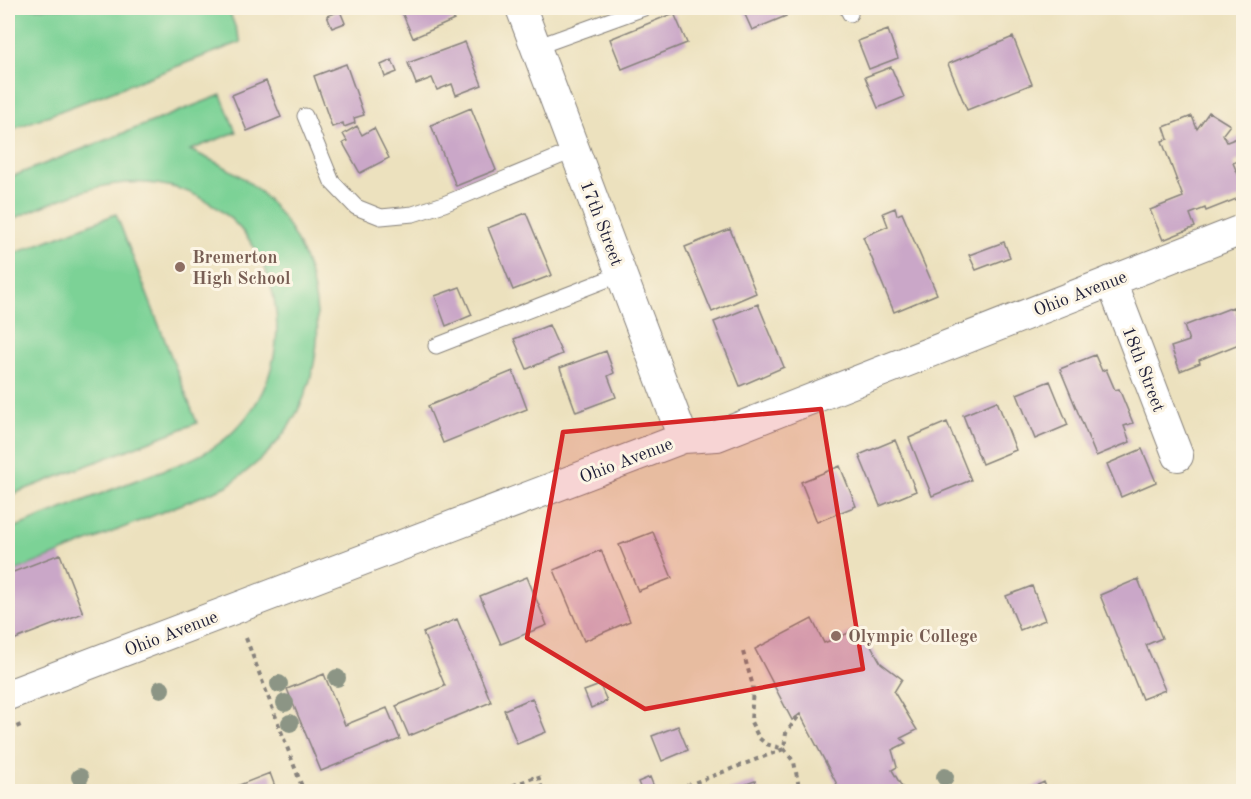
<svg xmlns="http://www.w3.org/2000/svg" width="1251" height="799" viewBox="0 0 1251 799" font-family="'Old Standard TT',serif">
  <rect width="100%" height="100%" fill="#fcf5e5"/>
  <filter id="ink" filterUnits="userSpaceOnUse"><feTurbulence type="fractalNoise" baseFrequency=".0167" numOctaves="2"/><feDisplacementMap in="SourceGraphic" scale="12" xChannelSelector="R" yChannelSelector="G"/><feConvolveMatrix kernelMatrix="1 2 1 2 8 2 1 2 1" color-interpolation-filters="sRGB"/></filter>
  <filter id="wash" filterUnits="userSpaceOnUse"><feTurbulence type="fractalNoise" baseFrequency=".008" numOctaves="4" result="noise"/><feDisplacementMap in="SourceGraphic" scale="24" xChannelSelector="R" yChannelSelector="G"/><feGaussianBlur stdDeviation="1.35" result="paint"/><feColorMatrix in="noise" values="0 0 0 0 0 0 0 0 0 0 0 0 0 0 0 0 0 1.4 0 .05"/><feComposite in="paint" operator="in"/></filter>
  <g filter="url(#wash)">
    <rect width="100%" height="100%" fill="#ece1be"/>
    <path fill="#7cd296" stroke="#4f7a68" stroke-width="1.5" d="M8 8H228L241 42 8 131Z
      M221 95 236 132 190 150C213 161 237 171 257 189 323 248 337 352 289 426 273 451 251 469 227 486L8 574V530C51 513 95 496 139 479 168 468 201 459 225 439 322 358 275 192 147 183 98 179 52 203 8 221V178Z
      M116 214 197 423 8 496V256Z"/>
    <g id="blocks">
      <path fill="#caa7c8" d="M407 8H449L454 20 413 38 401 10Z
        M742 8H782L786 16 752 30Z
        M340 11 345 23 332 28 327 16Z
        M674 13 687 43 622 69 610 39Z
        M888 30 898 58 869 69 858 41Z
        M1013 37 1032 84 967 110 948 64Z
        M465 42 482 85 456 95 452 84 437 90 432 78 416 84 408 63Z
        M392 60 397 72 385 77 381 65Z
        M346 64 364 115 354 118 355 123 344 127 343 123 332 127 314 76Z
        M891 67 904 97 878 108 865 77Z
        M266 81 281 117 247 131 232 95Z
        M471 108 496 170 456 186 431 125Z
        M1209 112 1230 125 1223 134 1227 142 1242 136 1244 158 1233 163 1244 188V196L1206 211 1205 208 1190 214 1195 227 1163 240 1150 210 1183 197 1162 141 1168 139 1164 127 1192 116 1197 129Z
        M357 126 362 135 374 128 389 158 360 173 343 143 347 141 343 134Z
        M895 208 897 215 902 213 937 294 894 312 863 237 888 226 883 213Z
        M526 213 552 275 513 290 488 228Z
        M730 229 756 293 712 312 685 247Z
        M1004 242 1010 257 976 270 969 255Z
        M460 287 472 315 446 326 435 296Z
        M758 304 784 367 740 386 714 322Z
        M1233 307 1236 315 1244 312V342L1199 360 1200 363 1180 371 1171 347 1189 341 1184 326Z
        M549 325 562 354 527 369 514 339Z
        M606 351 614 373 608 376 616 397 576 412 560 368Z
        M1095 355 1102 371 1106 369 1115 390 1119 389 1133 423 1124 426 1130 442 1096 456 1060 369Z
        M513 371 527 409 443 443 428 406Z
        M1050 381 1068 425 1035 439 1017 394Z
        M997 401 1016 450 982 464 963 415Z
        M947 422 971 480 932 496 909 438Z
        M895 440 916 491 880 506 859 455Z
        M1142 449 1156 482 1121 497 1107 464Z
        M840 466 856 506 817 522 801 482Z
        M653 532 672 578 638 591 619 545Z
        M601 550 630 621 584 641 554 570Z
        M60 554 83 613 8 642V574Z
        M527 577 547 625 501 644 480 596Z
        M1138 579 1162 638 1146 645 1165 690 1142 699 1100 595Z
        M1032 586 1045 620 1020 630 1006 596Z
        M457 619 491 702 409 736 396 706 445 686 423 633Z
        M812 619 824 643 861 628 881 663 902 679 894 692 917 730 901 738 906 743 892 750 897 767 892 770 905 792H841L800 714 792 720 755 649Z
        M324 674 345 725 387 708 400 739 321 771 287 689Z
        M600 685 607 701 591 708 584 691Z
        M532 698 546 732 517 744 504 710Z
        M678 726 688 750 662 761 652 736Z
        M270 773 277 792H224V791Z
        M650 777 656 792H642L638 782Z
        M755 781 759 792H727V791Z
        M1044 782 1048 792H1023Z"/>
    </g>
  </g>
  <g filter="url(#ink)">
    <use href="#blocks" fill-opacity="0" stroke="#87827c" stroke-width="1.5"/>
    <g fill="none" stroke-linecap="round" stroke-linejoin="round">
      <defs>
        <path id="lane" d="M847 8 850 14
          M536 47 644 8
          M305 116 332 182 356 207 381 217 413 214 444 204 575 150
          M436 346 621 274"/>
        <path id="street" d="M521 8 683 438
          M1111 281 1178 456
          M8 695 683 438 717 436 1244 229"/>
      </defs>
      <use href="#lane" stroke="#87827c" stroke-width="17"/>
      <use href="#street" stroke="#87827c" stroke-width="32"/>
      <path stroke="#87827c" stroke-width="4" stroke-dasharray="4.5 4.5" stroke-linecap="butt" d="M246 638 304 792
        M743 652 753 686 751 722 759 738 766 744 784 749 794 762 800 792
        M8 730 21 725
        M8 783 11 792
        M496 792 538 776 543 792
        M670 792 784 749 786 733 800 714"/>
      <use href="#lane" stroke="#fff" stroke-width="15"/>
      <use href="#street" stroke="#fff" stroke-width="30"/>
    </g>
    <g fill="#8c9585">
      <circle cx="337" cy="678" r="9"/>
      <circle cx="279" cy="684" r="9"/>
      <circle cx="161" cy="689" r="9"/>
      <circle cx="285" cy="703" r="9"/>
      <circle cx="290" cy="723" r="9"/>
      <circle cx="80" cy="777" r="9"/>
      <circle cx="945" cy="777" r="9"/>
    </g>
  </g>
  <path fill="#d62828" fill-opacity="0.2" stroke="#d62828" stroke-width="4.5" stroke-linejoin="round" d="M821 409 863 669 645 709 527 638 563 432Z"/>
  <g fill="#8d6e63" stroke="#fcf5e5" stroke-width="2">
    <circle cx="180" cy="267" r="6"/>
    <circle cx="836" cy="636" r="6"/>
  </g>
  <g text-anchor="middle" stroke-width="6" stroke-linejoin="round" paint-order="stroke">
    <g font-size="18" fill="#22223b" stroke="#fcf5e5">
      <text transform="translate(602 223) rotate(69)" y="6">17th Street</text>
      <text transform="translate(1080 293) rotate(-21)" y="6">Ohio Avenue</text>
      <text transform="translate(1144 369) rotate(69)" y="6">18th Street</text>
      <text transform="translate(626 460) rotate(-21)" y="6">Ohio Avenue</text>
      <text transform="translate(171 633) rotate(-21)" y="6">Ohio Avenue</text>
    </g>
    <g font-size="18" font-weight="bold" fill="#785e54" stroke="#fcf5e5" text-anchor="start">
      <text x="192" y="263">Bremerton<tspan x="192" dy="21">High School</tspan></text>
      <text x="848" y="642">Olympic College</text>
    </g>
  </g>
  <rect width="1251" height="799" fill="none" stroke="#fcf5e5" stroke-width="30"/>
</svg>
